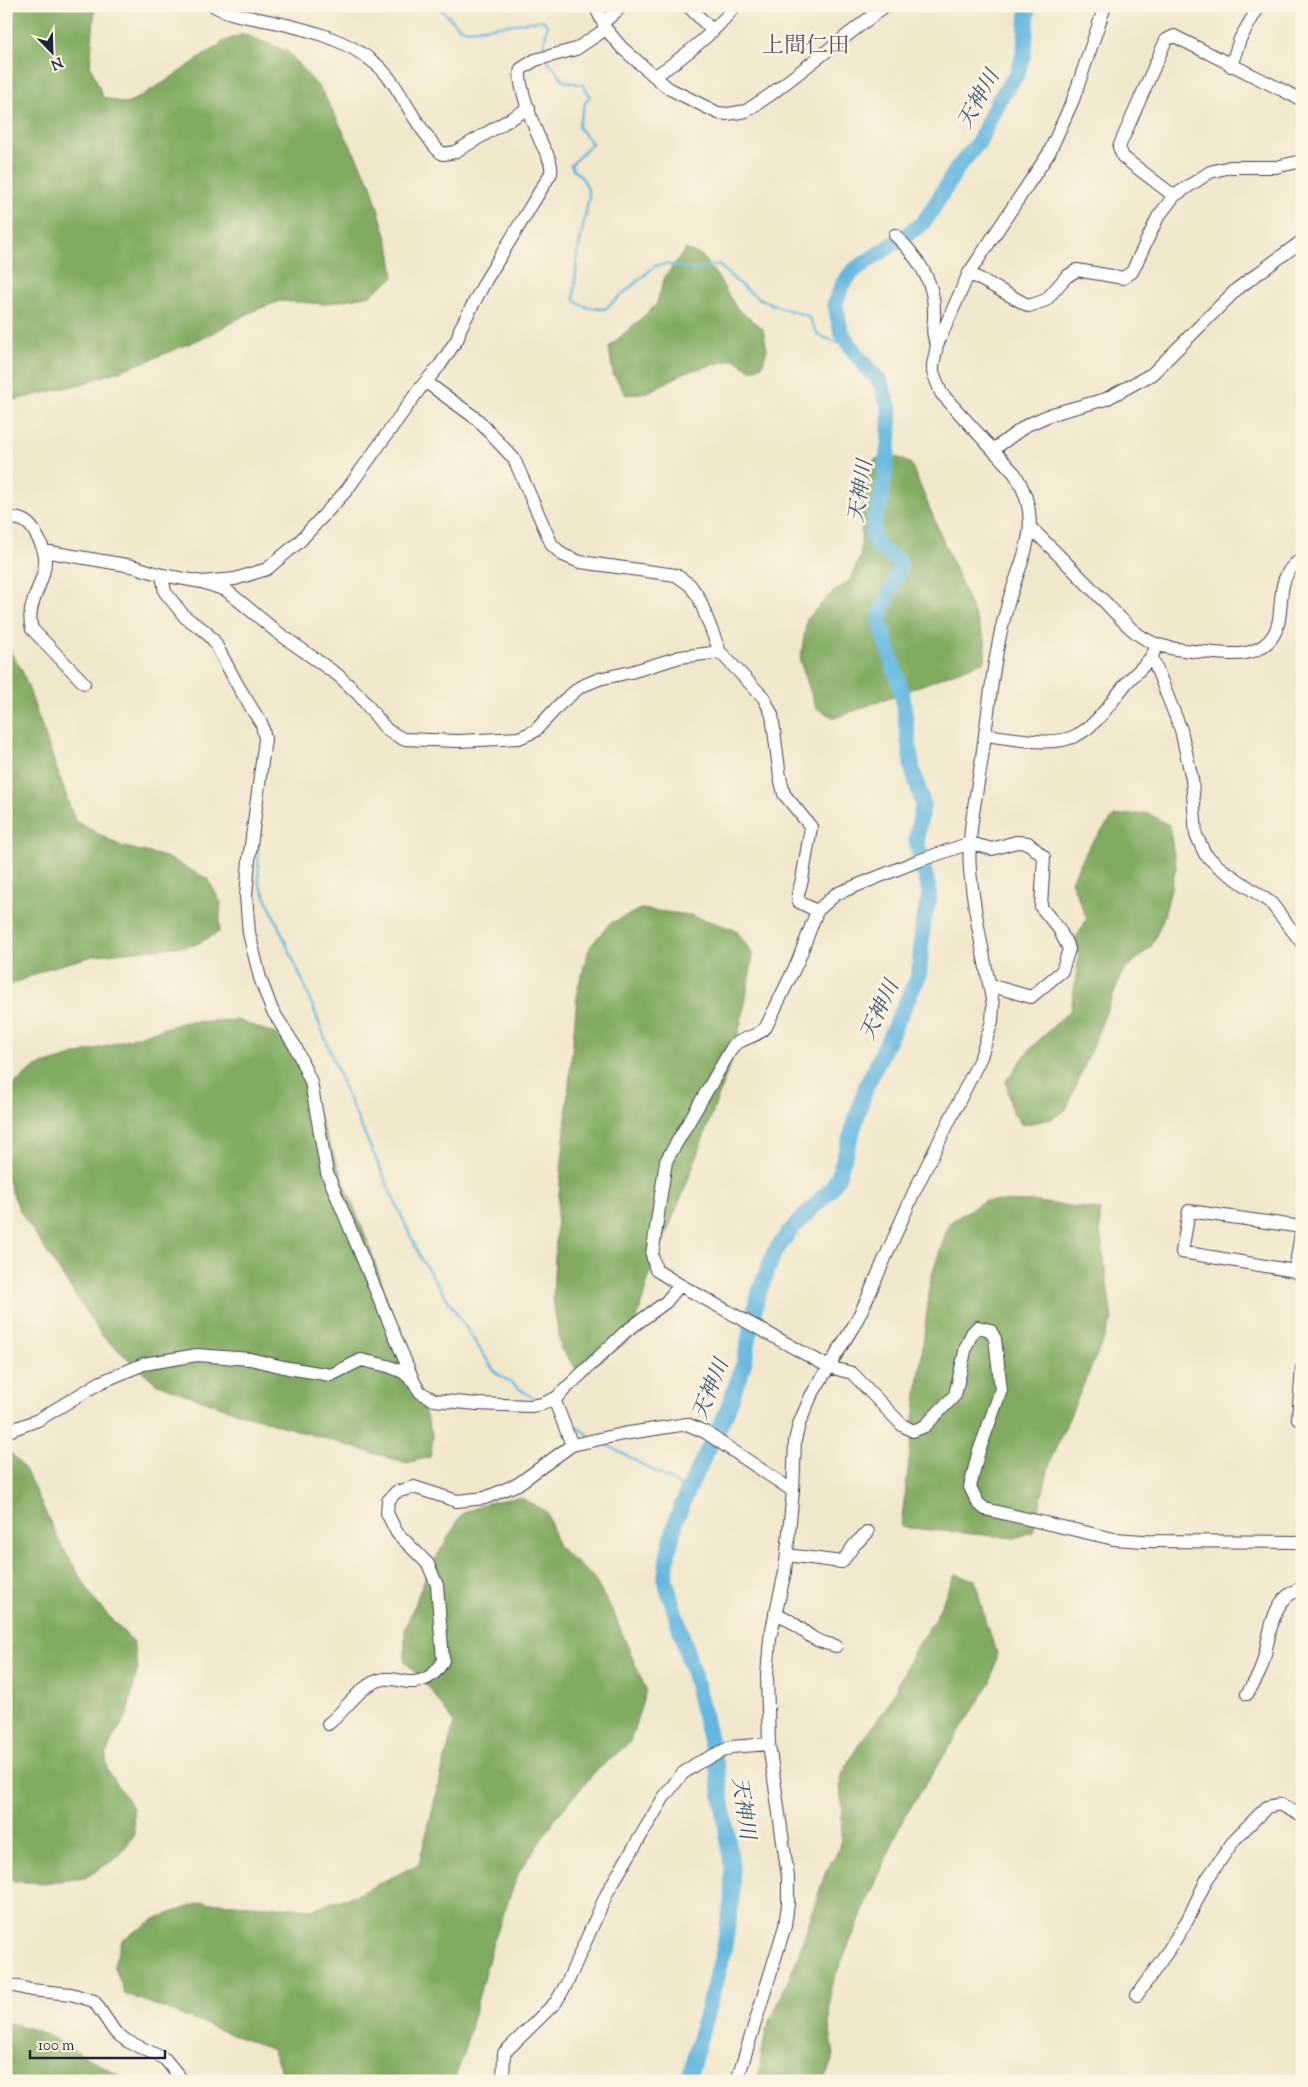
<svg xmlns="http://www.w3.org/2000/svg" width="1308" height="2087" viewBox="0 0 1308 2087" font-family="'Sorts Mill Goudy','Noto Serif JP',serif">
  <rect width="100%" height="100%" fill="#fcf5e5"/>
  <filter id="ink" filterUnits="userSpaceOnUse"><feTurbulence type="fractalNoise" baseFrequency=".02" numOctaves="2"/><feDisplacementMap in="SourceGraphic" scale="10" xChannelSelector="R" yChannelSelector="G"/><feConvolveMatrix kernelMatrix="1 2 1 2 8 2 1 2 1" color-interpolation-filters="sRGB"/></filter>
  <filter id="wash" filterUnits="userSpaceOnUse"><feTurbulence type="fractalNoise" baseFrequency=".0096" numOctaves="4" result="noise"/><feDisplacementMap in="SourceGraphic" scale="20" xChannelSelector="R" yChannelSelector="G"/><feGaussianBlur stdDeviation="1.12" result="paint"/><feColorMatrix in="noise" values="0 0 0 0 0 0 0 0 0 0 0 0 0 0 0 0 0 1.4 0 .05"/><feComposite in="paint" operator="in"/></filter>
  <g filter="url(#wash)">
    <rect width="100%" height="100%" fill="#f1e7cb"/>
    <path fill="#81aa60" stroke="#52664e" d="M6 6H95L90 65 103 97 127 104 163 83 225 41 243 34 287 51 322 91 371 185 390 249 394 277 370 295 325 304 280 301 253 311 205 337 147 361 81 384 19 399H6Z
      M686 249 702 256 719 279 737 309 763 329 767 349 762 366 752 371 735 359 686 372 648 392 626 395 613 374 609 347 656 305 665 277Z
      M889 453 911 464 985 640V661L835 718 816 708 800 661 807 619 830 595 851 579 861 554 862 488 874 460Z
      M6 645 22 670 75 821 121 846 166 857 208 879 221 903 219 932 195 945 97 955 49 968 6 987Z
      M1148 813 1169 825 1176 867 1164 917 1151 947 1123 971 1066 1110 1051 1119 1022 1125 1012 1111 1006 1081 1030 1049 1071 1009 1079 957 1074 941 1087 919 1071 881 1090 845 1114 816Z
      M641 909 690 915 736 930 753 955 745 1003 734 1053 685 1188 651 1270 631 1339 602 1360 578 1371 561 1349 553 1299 557 1216 578 987 590 947 609 924Z
      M237 1020 281 1036 301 1072 370 1248 433 1437 430 1457 407 1463 239 1413 157 1384 102 1336 20 1211 6 1177V1090L36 1067 185 1022Z
      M984 1201 1038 1202 1100 1210V1230L1112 1320 1051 1459 1033 1532 1014 1538 901 1527 931 1278 949 1223Z
      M6 1447 26 1471 59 1541 94 1600 133 1642 138 1668 126 1718 112 1739 106 1755 107 1770 133 1808 134 1835 118 1857 85 1878 42 1883 6 1881Z
      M519 1497 547 1512 558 1547 593 1577 614 1614 646 1690 630 1742 594 1773 558 1815 518 1874 493 1943 461 2062 453 2081H286L272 2050 124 1993 114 1965 122 1940 157 1918 203 1902 311 1909 356 1895 419 1864 454 1723 430 1689 405 1661V1629L427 1573 462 1514 487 1503Z
      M955 1574 975 1580 986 1624 997 1653 991 1682 903 1819 831 1986 829 2024 834 2055 824 2081H757L766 2031 796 1962 826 1871 840 1848 842 1820 840 1778 859 1744 887 1707 916 1647 935 1619Z
      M6 2022 39 2031 130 2081H6Z"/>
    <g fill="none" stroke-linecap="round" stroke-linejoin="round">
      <path stroke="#64b7e0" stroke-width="2.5" d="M438 6 460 28 470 30 543 20 547 25 544 46 546 53
        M548 61 564 81 583 85 590 96 585 103 578 127 592 143 571 165 573 170C582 176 588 185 589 196L577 257 574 299C583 309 593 308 605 309L655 266 667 264 695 270 718 264C752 298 763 303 808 316L818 335 839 343 856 354
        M258 835 259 882 304 984 347 1095 421 1259 495 1372 536 1400
        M568 1421 590 1436
        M604 1443 688 1490"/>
      <path stroke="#64b7e0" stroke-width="16" d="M688 2081 724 1949 732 1898V1868L718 1772 694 1676 665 1579 668 1553 676 1520 688 1490 727 1411 744 1363 757 1298 774 1253 789 1232 831 1189 838 1177 866 1087 919 975 923 923 929 899V890L916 840 923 804 912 768 902 693 881 626 880 614 900 569V562L878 547 873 536 875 516 881 501 889 441 890 410 880 382 856 354 841 332 835 303 843 284 853 271 922 224 932 210 958 167 979 142 998 101 1017 74 1024 53 1028 6"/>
    </g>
  </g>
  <g filter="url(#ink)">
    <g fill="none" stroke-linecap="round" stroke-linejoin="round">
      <defs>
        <path id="minor" d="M214 6C230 15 250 17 269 21 307 29 347 39 377 65 398 83 410 116 428 137 432 143 436 150 443 154L455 152 529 108
          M595 6 606 29 622 48 668 88 718 113 728 114 746 111 770 95 885 6
          M688 6 713 31
          M603 23 622 6
          M1231 66 1240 39 1259 6
          M655 76C684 57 713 34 735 6
          M1174 196 1123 157 1119 147 1166 40 1174 36 1302 100
          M895 235C917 256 934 280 934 310 935 326 930 330 937 345
          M969 273 1029 306 1046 300 1066 277 1077 270 1123 278 1132 272 1158 217 1174 196 1210 172 1230 167H1276L1302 161
          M426 382 477 419 514 459 552 545 563 555 580 562 676 575 690 585 699 598 720 652 764 698 772 715 780 777 784 794 811 827 802 880 798 894 799 902 817 911
          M994 449 1027 425 1052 414 1106 399 1152 374 1237 289 1302 241
          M6 518C22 517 30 522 37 536 41 543 44 549 45 557 47 582 24 604 32 629L84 683
          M1030 527C1054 550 1077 574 1100 597 1117 614 1135 638 1159 645 1177 651 1196 651 1215 653 1235 655 1254 656 1269 641 1291 618 1268 579 1302 559
          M44 551 132 566 162 575 202 582 226 590 277 632 339 676 359 695 387 730 403 739 458 741 519 738 535 731 560 704 580 687 599 679 631 672 680 657 720 652
          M162 575 165 592 185 617 205 631 214 641 238 686 262 725 265 739 249 860 246 896 249 933 260 978 272 1010 295 1046 311 1082 327 1173 414 1382 420 1392 434 1400 477 1404 531 1406 542 1404 556 1398 625 1332 666 1302 680 1285
          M202 582 235 579 267 569 299 542 346 491 421 387 440 365 458 338 460 329 486 280 551 173C553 161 544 150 540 140 534 127 516 81 521 69L535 60 576 49 606 29
          M1152 657 1181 730 1192 779 1196 835 1205 854 1219 867 1271 903 1302 943
          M985 735C1012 738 1054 748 1077 735 1097 725 1111 702 1125 685 1134 673 1149 664 1155 650
          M989 985 1031 997 1062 971 1069 949 1059 929 1041 907 1044 857 1028 843 1016 842 992 849 970 843 915 862 836 894 817 911 798 961 766 1027C758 1037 743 1037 733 1046L666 1161 652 1255 656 1270 680 1285 829 1367 852 1373 902 1425 913 1431 925 1426 955 1395 966 1347 972 1333 978 1327 990 1330 995 1339 1001 1390 978 1454 970 1487 978 1503 985 1509 1114 1539 1143 1541 1302 1542
          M1302 1227 1189 1211 1182 1252 1295 1271 1302 1276
          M1295 1271 1302 1227
          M554 1399 572 1445
          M1298 1419 1302 1368
          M6 1432 38 1420 101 1382 144 1364 197 1355 250 1359 288 1368 331 1375 361 1360 388 1366 403 1372 412 1380
          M787 1555 842 1562 855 1544 868 1532
          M775 1613C793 1620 798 1628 813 1638 819 1642 828 1644 836 1646
          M1247 1694C1251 1687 1257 1679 1260 1671 1272 1641 1266 1600 1302 1588
          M328 1724C346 1711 360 1683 384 1679 393 1677 404 1683 414 1682 428 1680 438 1672 443 1660L437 1585 428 1564 397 1533 387 1513 388 1501 396 1492 414 1487 457 1501 485 1498 518 1484 572 1445 623 1434 687 1424 705 1432 793 1491
          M6 1984 31 1990 71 1994 94 2001 115 2032 127 2041 165 2059 183 2081
          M1137 1995 1170 1948 1188 1919 1207 1879 1235 1839 1267 1807 1280 1804 1302 1816
          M503 2081 504 2053 556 2002 567 1983 608 1891 664 1797 682 1774 696 1764 731 1747 769 1744
          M737 2081 785 1926 788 1904V1877L769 1744 767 1676 770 1638 785 1572 793 1491 795 1441 799 1424 811 1396 856 1322 868 1297 914 1192 981 1057 992 1021 993 1005C985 960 974 915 970 870 967 833 977 794 982 757 989 709 993 658 1006 611 1019 559 1047 526 1015 474L941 393 933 372V365L937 345 969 273 1049 153 1073 100 1105 6"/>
      </defs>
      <use href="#minor" stroke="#414051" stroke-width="14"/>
      <use href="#minor" stroke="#fff" stroke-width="12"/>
    </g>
  </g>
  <g text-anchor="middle" stroke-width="5" stroke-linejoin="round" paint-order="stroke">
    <g font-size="21" font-style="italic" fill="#395675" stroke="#fcf5e5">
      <text transform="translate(978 99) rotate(-61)" y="7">天神川</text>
      <text transform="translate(860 491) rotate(-81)" y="7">天神川</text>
      <text transform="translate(879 1010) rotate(-65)" y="7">天神川</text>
      <text transform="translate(710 1389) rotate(-68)" y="7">天神川</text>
      <text transform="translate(744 1808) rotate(82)" y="7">天神川</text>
    </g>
    <g font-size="22" fill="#624761" stroke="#fcf5e5">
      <text x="806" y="52">上間仁田</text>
    </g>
  </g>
  <rect width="1308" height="2087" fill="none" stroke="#fcf5e5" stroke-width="25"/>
  <g transform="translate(52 52) rotate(157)" stroke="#fcf5e5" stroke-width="4" paint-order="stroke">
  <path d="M0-4L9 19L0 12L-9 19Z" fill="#22223b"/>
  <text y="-8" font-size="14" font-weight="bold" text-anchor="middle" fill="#22223b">N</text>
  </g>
  <path d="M30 2050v8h135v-8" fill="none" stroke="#22223b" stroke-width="2.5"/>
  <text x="38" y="2050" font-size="15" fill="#22223b" stroke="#fcf5e5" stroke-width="4" paint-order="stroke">100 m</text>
</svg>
